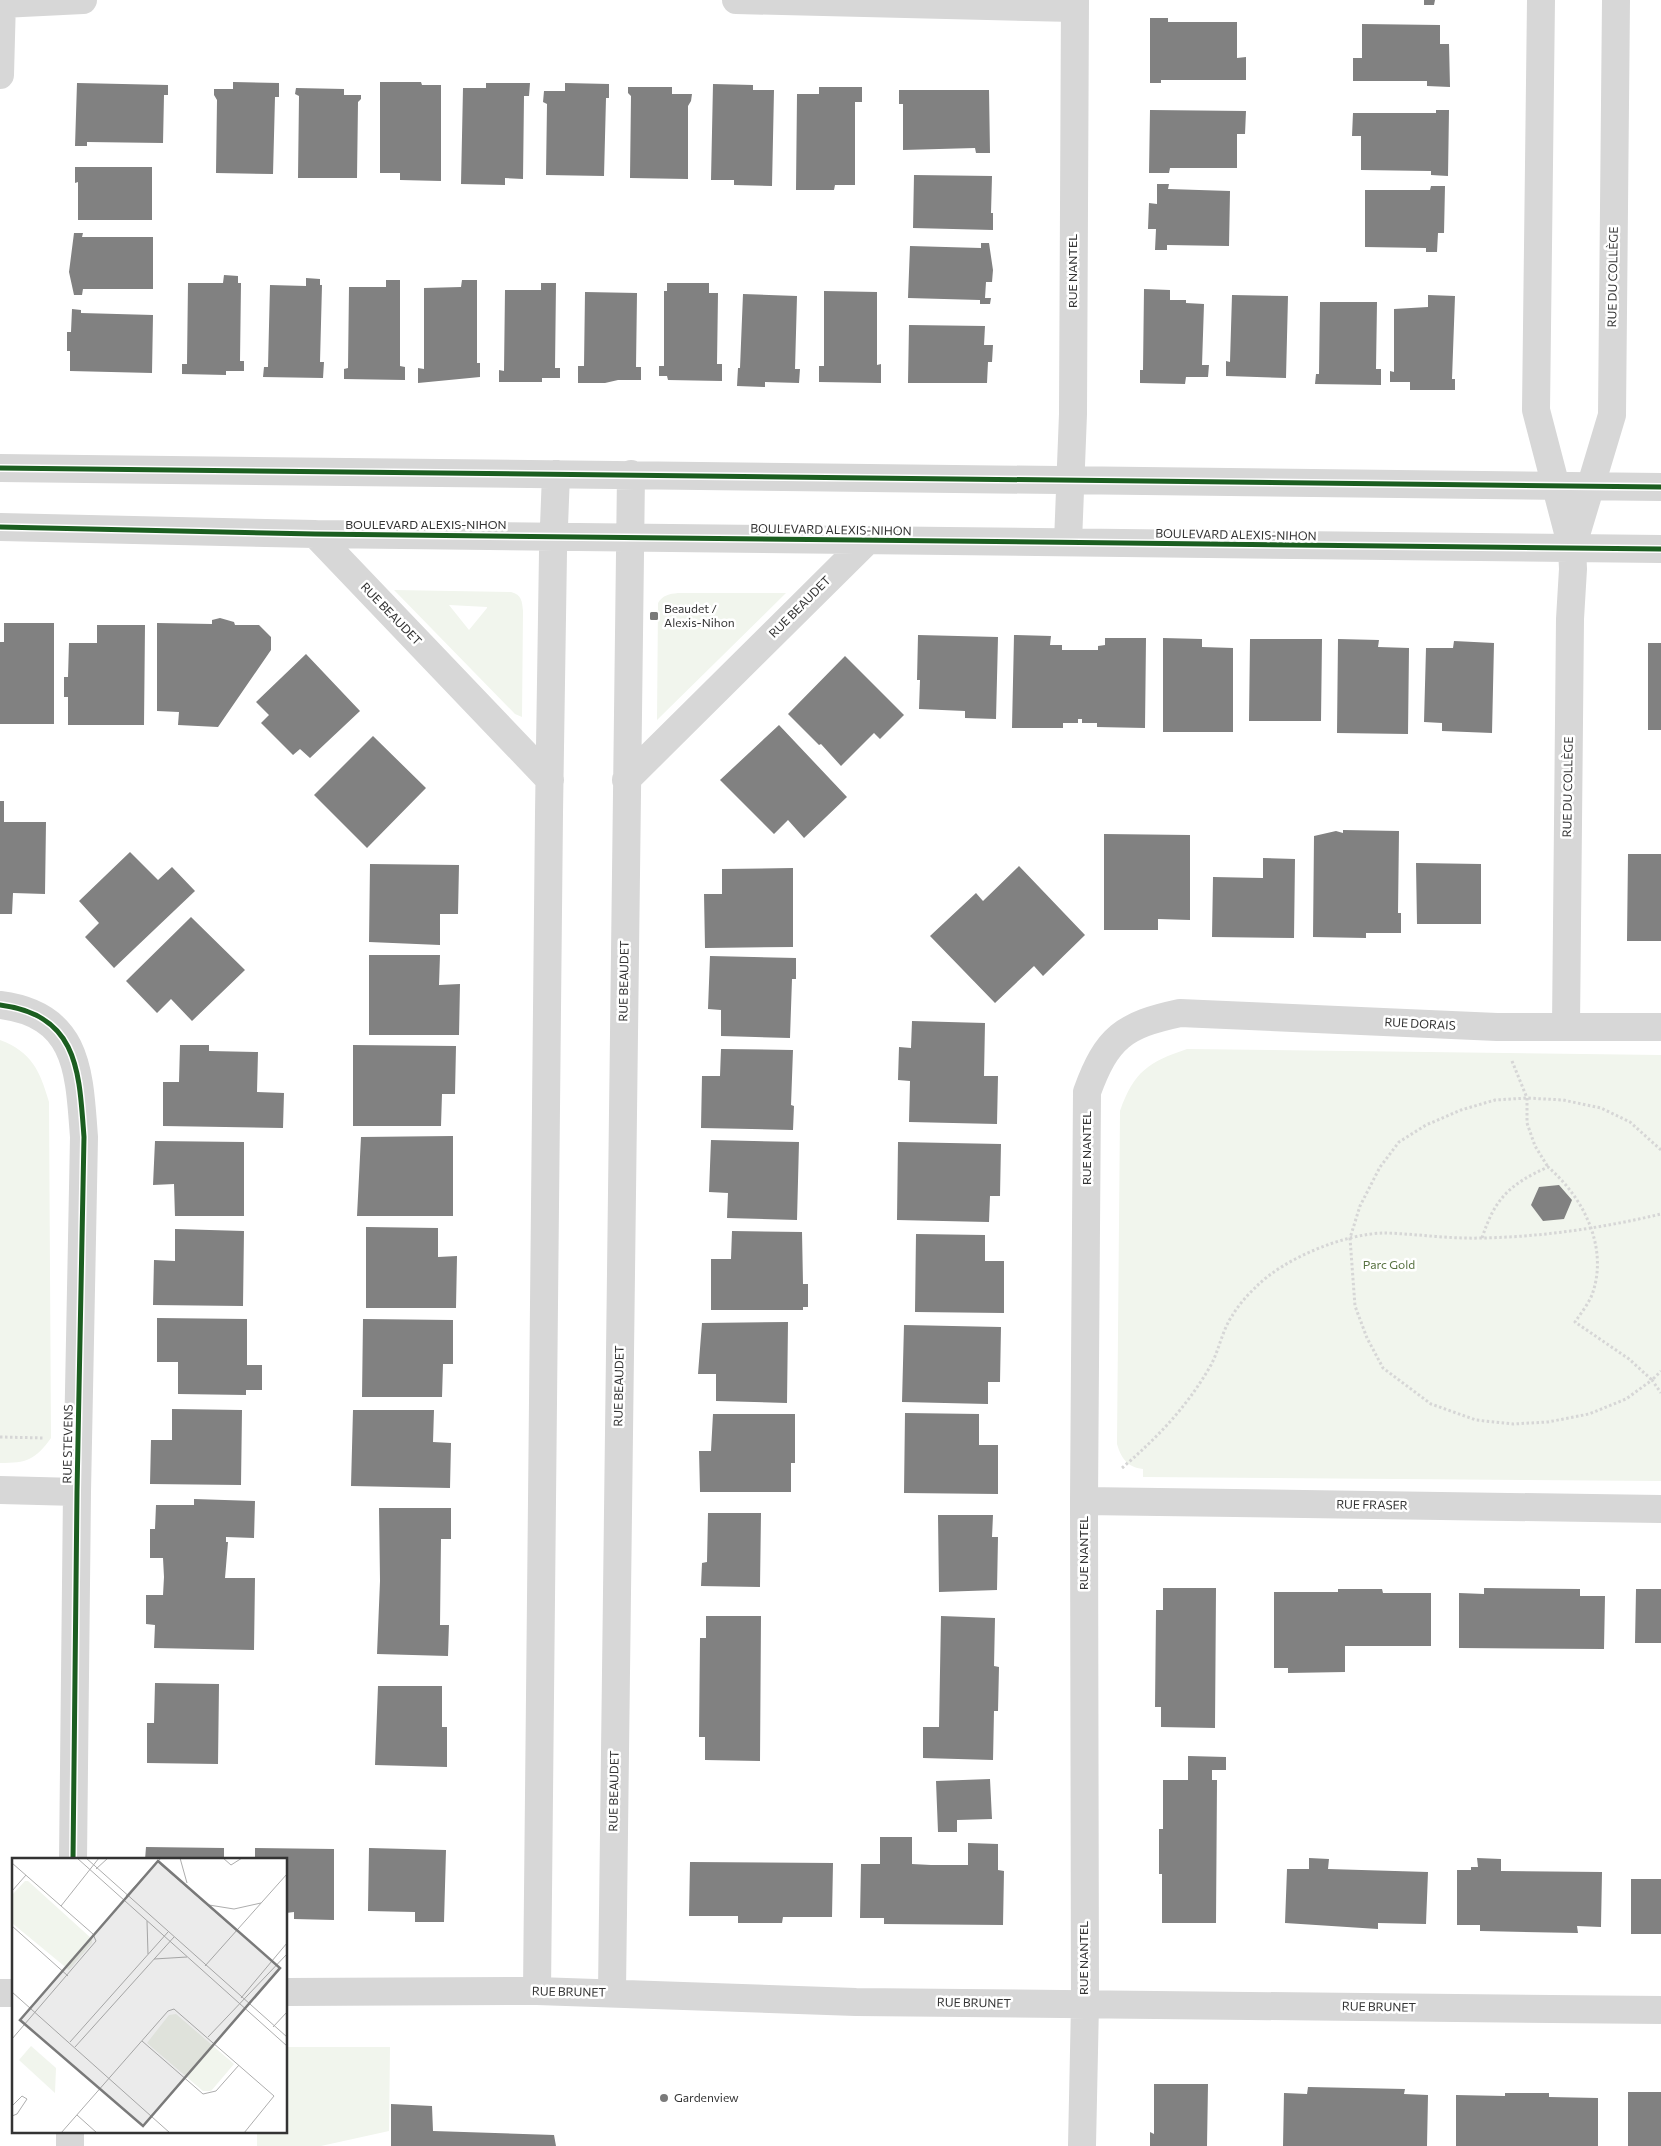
<svg xmlns="http://www.w3.org/2000/svg" width="1661" height="2146" viewBox="0 0 1661 2146" font-family="Commissioner,sans-serif">
  <rect width="100%" height="100%" fill="#fff"/>
  <path fill="#f1f5ed" fill-rule="evenodd" d="M394 590 511 592C522 595 522 601 523 611L522 717 515 714ZM449 605 487 607V608L469 630Z
    M678 593H786L657 720 658 603C663 595 669 594 678 593Z
    M0 1040C32 1052 40 1071 49 1102L51 1438C35 1460 27 1463 0 1463Z
    M1187 1049 1661 1055V1481L1143 1477V1469C1127 1467 1121 1458 1117 1444L1120 1111C1134 1071 1149 1062 1187 1049Z
    M286 2047H390L389 2131 321 2146H257V2132H286Z"/>
  <path fill="#818181" d="M1424 0H1435L1434 5H1424Z
    M1150 18H1168V22H1237V58L1246 57V80H1161V83H1150Z
    M1362 24 1440 25V44H1449L1450 87 1427 86V81H1353V58H1362Z
    M233 82 279 83V97H275L273 174 216 173 217 100 214 95V89H233Z
    M380 82H421L422 85H441V181L400 180V173H380Z
    M77 83 168 85V95H164L163 143 87 142V146H75Z
    M486 83H530L529 96H524L523 179 505 178V185L461 184 463 88H486Z
    M565 83 609 84V98H606L604 176 546 175 547 104 543 102 544 91H565Z
    M713 84 753 85V90H774L772 186 734 185V180H711Z
    M628 87H672V94H692L691 101 688 106V179L630 178 631 96 628 93Z
    M819 87H862V102H855V185H835L834 190H796L797 94H819Z
    M296 88 344 89V95H361V99L358 102 357 178H298L299 96 295 94Z
    M899 90H989L990 153H976L975 148 903 150V104H899Z
    M1150 110 1246 111 1245 134H1237V168H1170L1169 173H1149Z
    M1436 110H1449L1448 176 1431 175V171L1361 170V136H1352L1353 113H1436Z
    M75 167H152V220H78V182L75 183Z
    M914 175 992 176 991 213H993V230L913 228Z
    M1157 184H1169L1168 189 1230 191 1229 246 1167 245V250H1155L1156 229H1148L1149 203 1157 204Z
    M1431 186H1445L1444 233H1438L1437 252H1426V248L1365 247V190H1430Z
    M74 233H83L82 237H153V289H83L82 295H74L69 272Z
    M981 243H989L993 270 992 282H986L985 298H991L990 304H980V300L908 298 910 246 981 248Z
    M224 275 238 276V283H241L240 361H244V371H226V375L182 374V364H187L188 283H223Z
    M306 278 320 279V285H322L320 362H324L323 378 263 377 264 367H268L270 285 306 286Z
    M386 280H400V366L405 367V380L344 379V369L348 368 349 287H386Z
    M462 280H477V363H480V377L418 383V368L424 369V288L461 287Z
    M541 283H556L555 368H560V378H542V382H499V370L504 371 505 290H541Z
    M667 283H709V293H718L717 364H722V381L668 380 667 376H659V366H664V291H667Z
    M1144 289 1170 290V300H1186V303L1204 304 1202 365H1209L1208 377H1186L1185 384 1140 383V370H1143Z
    M824 291 877 292V365L881 364V383L819 382V366H824Z
    M585 292 637 293 636 367H641V380H618L605 383H578V366H584Z
    M743 294 797 296 795 369H800L799 383 765 382V387L737 386 738 368H740Z
    M1232 295 1288 296 1286 378 1226 376V361L1230 362Z
    M1428 295 1455 296 1452 379H1455V390H1410V382H1390V371L1394 372V309L1428 307Z
    M1320 302H1377L1376 369H1381V385L1315 384 1316 374H1319Z
    M72 309 81 310V313L153 315 152 373 70 371V351H67V332H71Z
    M909 325 985 326 984 345H993L992 362H988L987 383H908Z
    M220 618 234 622 235 625H259L271 637V650L218 727 178 725 179 712 157 711V623L212 624V620Z
    M4 623H54V724H0V642H4Z
    M97 625H145L144 725H68V697H64V677H68L69 643H97Z
    M918 635 998 637 996 719 965 718V711L919 709 920 680H917Z
    M1014 635 1051 636 1050 645H1062V650H1098V646L1105 645V638H1146L1145 728 1097 727V723H1082V719H1078V723H1063V728H1012Z
    M1163 638 1202 639V647L1233 648V732H1163Z
    M1250 639H1322L1321 721H1249Z
    M1338 639 1379 640 1378 647 1409 648 1408 734 1337 733Z
    M1454 641 1494 643 1492 733 1442 731V723L1424 722 1426 648H1453Z
    M1648 643H1661V730H1648Z
    M306 654 360 711 310 758 300 749 293 755 261 723 269 715 256 702Z
    M845 656 904 715 880 739 874 733 841 766 821 744 819 745 788 714Z
    M779 725 847 797 804 838 788 820 774 834 720 780Z
    M373 736 426 788 367 848 314 795Z
    M0 801H4V822H46L45 894 13 893 12 914H0Z
    M1343 830 1399 831 1398 913H1401V933H1366V938L1313 937 1314 836 1336 831 1343 833Z
    M1104 834 1190 835V920L1158 919V930H1104Z
    M130 852 158 880 172 867 195 891 114 968 85 937 99 923 79 901Z
    M1628 854H1661V941H1627Z
    M1263 858 1295 859 1294 938 1212 937 1213 877 1263 878Z
    M1416 863 1481 864V924H1417Z
    M370 864 459 865 458 914H440V945L369 942Z
    M1019 866 1085 935 1043 976 1034 966 995 1003 930 936 976 893 983 901Z
    M793 868V947L705 948 704 894H722V869Z
    M191 917 245 970 192 1021 171 999 157 1013 126 981Z
    M369 955H440L439 985 460 984 459 1035H369Z
    M710 956 796 958V979H792L790 1038 721 1036V1010L708 1009Z
    M912 1021 985 1023 984 1076H998L997 1124 909 1122 910 1081 898 1080 899 1047 911 1048Z
    M180 1045H209V1051L258 1052 257 1092 284 1093 283 1128 163 1126V1082H179Z
    M353 1045 456 1046 455 1094H442L441 1126H353Z
    M721 1049 793 1050 791 1105 794 1106 793 1130 701 1128 702 1076H720Z
    M453 1136V1216H357L361 1137Z
    M711 1140 799 1142 797 1220 727 1218 728 1193 709 1192Z
    M155 1141 244 1142V1216H175L174 1184 153 1185Z
    M898 1142 1001 1144 1000 1196H990L989 1222 897 1220Z
    M1559 1185 1572 1200 1564 1219 1543 1221 1531 1205 1539 1187Z
    M366 1227 438 1228V1257L457 1256 456 1308H366Z
    M175 1229 244 1231 243 1306 153 1305 154 1260 175 1261Z
    M732 1231 802 1232 803 1284H808V1307H803V1310H711V1259H731Z
    M916 1234 985 1235V1261H1004V1313L915 1312Z
    M157 1318 247 1319V1365H262V1390H246V1395L178 1394V1362H157Z
    M363 1319 453 1320V1364H443L442 1397H362Z
    M788 1322 787 1403 716 1401V1374H698L702 1323Z
    M904 1325 1001 1327 1000 1382H988V1404L902 1402Z
    M172 1409 242 1410 241 1485 150 1484 151 1440H172Z
    M353 1410H434L433 1442 451 1443 450 1488 351 1486Z
    M905 1413 979 1414V1445H998V1494L904 1493Z
    M713 1414H795V1463H791V1492H700L699 1451H711Z
    M194 1499 255 1501 254 1538 226 1537V1542H228L225 1578H255L254 1650 154 1648 155 1625 146 1624V1595H163L164 1577 163 1558H150V1529H155L156 1505H194Z
    M379 1508H451V1539H441L440 1625H449L448 1656 377 1654 380 1581Z
    M708 1513H761L760 1587 701 1586 702 1563 707 1562Z
    M938 1515H993L992 1537H998L997 1590 939 1592Z
    M1163 1588H1216L1215 1728 1161 1727V1707H1155L1156 1610H1163Z
    M1484 1588 1580 1589V1596H1605L1604 1649 1459 1648V1593L1484 1594Z
    M1338 1589H1382L1383 1593H1431V1646H1345V1672L1288 1673V1668H1274V1592H1338Z
    M1636 1589H1661V1643H1635Z
    M706 1616H761L760 1761 705 1760V1737H699L700 1638H706Z
    M941 1616 995 1618 994 1666 999 1667 998 1711H994L993 1760 923 1758V1727H939Z
    M155 1683 219 1684 218 1764 147 1763V1723H154Z
    M378 1686H442V1727H447V1767L375 1765Z
    M1188 1756 1226 1757V1770H1212V1780H1217L1216 1923H1162V1874H1159V1829H1163V1780H1188Z
    M990 1779 992 1819 957 1820V1832H938L936 1781Z
    M880 1837H912V1864L931 1865H968V1843L998 1844V1870L1004 1871 1003 1925 884 1924V1918H860L861 1864H880Z
    M146 1847 224 1848V1860H145Z
    M255 1848 334 1849V1920L294 1919V1912L286 1913V1860H255Z
    M369 1848 446 1850 444 1922H415V1912L368 1911Z
    M1309 1858 1329 1859 1328 1869 1428 1872 1426 1924 1378 1923V1929L1285 1923 1287 1869H1309Z
    M1477 1858 1501 1859V1871L1602 1872 1601 1927 1577 1926 1578 1933 1480 1931V1925H1457V1870H1471V1867H1478Z
    M690 1862 833 1863 832 1917H783L782 1923H738V1916H689Z
    M1631 1879H1661V1934H1631Z
    M1154 2084H1208L1207 2146H1150V2132L1154 2134Z
    M1308 2087 1405 2089 1404 2094 1428 2095 1427 2146H1283L1284 2093 1307 2094Z
    M1628 2092H1661V2146H1628Z
    M1505 2093H1549V2097L1598 2098V2146H1456V2095L1505 2096Z
    M391 2104 432 2106 433 2131 554 2135 556 2146H391Z"/>
  <g fill="none" stroke-linecap="round" stroke-linejoin="round">
    <path stroke="#d6d6d6" stroke-width="3" stroke-dasharray="2.5 2.5" stroke-linecap="butt" d="M1512 1061 1527 1098V1123L1535 1146 1548 1167
      M1661 1150 1630 1122 1601 1108 1563 1100 1527 1098 1495 1100 1461 1110 1426 1125 1399 1142 1380 1167 1360 1206 1350 1238 1355 1306 1367 1338 1383 1368 1431 1404 1476 1420 1513 1424 1548 1422 1589 1414 1626 1399 1652 1380 1661 1393
      M1482 1238C1495 1198 1510 1184 1548 1167 1583 1197 1608 1246 1593 1292 1590 1302 1581 1313 1575 1322L1629 1359 1652 1380 1661 1371
      M0 1437 45 1438
      M1122 1468C1158 1437 1187 1407 1211 1365 1219 1350 1222 1331 1232 1316 1238 1306 1247 1295 1256 1287 1284 1258 1346 1233 1386 1233 1418 1234 1449 1239 1481 1238 1541 1237 1602 1228 1661 1214"/>
    <path stroke="#d7d7d7" stroke-width="28" d="M736 0 1074 8
      M1541 0 1536 410 1572 548 1573 569 1570 619 1566 1027
      M2 4 83 0
      M0 75 2 0
      M0 468 1661 487
      M0 527 315 534 1661 549
      M315 534 550 780
      M1068 542 1073 414 1075 0
      M1572 548 1612 415 1616 0
      M626 780 868 540
      M0 1005C79 1015 79 1072 84 1137L77 1492 73 1860
      M0 1490 77 1492
      M1084 1501 1661 1509
      M537 1991 549 813 553 552 556 474
      M286 1992 537 1991 856 2002 1661 2010
      M612 1992 631 474
      M0 1993H14
      M70 2146V2132
      M1082 2146 1085 2004 1084 1501 1087 1092C1107 1037 1124 1025 1180 1013L1497 1027H1661"/>
    <defs>
      <path id="cycleway" d="M0 468 1661 487
        M0 527 315 534 1661 549
        M0 1005C79 1015 79 1072 84 1137L77 1492 73 1860"/>
    </defs>
    <use href="#cycleway" stroke="#fff" stroke-width="8"/>
    <use href="#cycleway" stroke="#1b5e20" stroke-width="5"/>
  </g>
  <g fill="#7a7a7a" stroke="#fff" stroke-width="2">
    <rect x="649" y="611" width="10" height="10" rx="2.5"/>
    <circle cx="664" cy="2098" r="5"/>
  </g>
  <g text-anchor="middle" stroke-width="5" stroke-linejoin="round" paint-order="stroke">
    <g font-size="12" fill="#333" stroke="#fff">
      <text transform="translate(1073 271) rotate(-90)" y="4">RUE NANTEL</text>
      <text transform="translate(1613 277) rotate(-89)" y="4">RUE DU COLLÈGE</text>
      <text x="426" y="529">BOULEVARD ALEXIS-NIHON</text>
      <text transform="translate(831 530) rotate(1)" y="4">BOULEVARD ALEXIS-NIHON</text>
      <text transform="translate(1236 535) rotate(1)" y="4">BOULEVARD ALEXIS-NIHON</text>
      <text transform="translate(800 607) rotate(-45)" y="4">RUE BEAUDET</text>
      <text transform="translate(391 614) rotate(46)" y="4">RUE BEAUDET</text>
      <text transform="translate(1568 787) rotate(-89)" y="4">RUE DU COLLÈGE</text>
      <text transform="translate(624 981) rotate(-89)" y="4">RUE BEAUDET</text>
      <text transform="translate(1420 1024) rotate(3)" y="4">RUE DORAIS</text>
      <text transform="translate(1087 1148) rotate(-90)" y="4">RUE NANTEL</text>
      <text transform="translate(619 1386) rotate(-89)" y="4">RUE BEAUDET</text>
      <text transform="translate(68 1444) rotate(-89)" y="4">RUE STEVENS</text>
      <text transform="translate(1372 1505) rotate(1)" y="4">RUE FRASER</text>
      <text transform="translate(1084 1553) rotate(-90)" y="4">RUE NANTEL</text>
      <text transform="translate(614 1791) rotate(-89)" y="4">RUE BEAUDET</text>
      <text transform="translate(1084 1958) rotate(-90)" y="4">RUE NANTEL</text>
      <text transform="translate(569 1992) rotate(1)" y="4">RUE BRUNET</text>
      <text transform="translate(974 2003) rotate(1)" y="4">RUE BRUNET</text>
      <text transform="translate(1379 2007) rotate(1)" y="4">RUE BRUNET</text>
    </g>
    <g font-size="12" fill="#333" stroke="#fff" text-anchor="start">
      <text x="664" y="613">Beaudet /<tspan x="664" dy="14">Alexis-Nihon</tspan></text>
      <text x="674" y="2102">Gardenview</text>
    </g>
    <g font-size="12" fill="#56703f" stroke="#fff">
      <text x="1389" y="1269">Parc Gold</text>
    </g>
  </g>
  <g transform="translate(12 1858)">
    <rect width="275" height="275" fill="#fff"/>
    <path d="M13 23H16L80 81V85L57 112 0 65V37ZM164 156 222 206 199 233H191L135 185 157 157ZM19 188 44 210 43 235 7 202Z" fill="#f1f5ed"/>
    <path fill="none" stroke="#adadad" stroke-width="1" d="M65 0 275 188M74 0 275 179M168 0 175 25M211 0 219 7 230 0M146 4 225 73M0 5 81 76 84 83 0 181M84 11 96 0M0 33 14 17M114 38 149 0M197 47 222 51 249 45M49 48 87 0M135 63 136 96M0 68 56 118M142 101 175 99M193 108 275 16M0 134 158 275M229 140 275 85M261 169 275 154M196 179 275 96M130 183 191 236 204 233 227 207M58 184 156 74M63 189 162 79M0 248 10 238 15 241 5 256 0 258M65 257 85 275M49 275 156 153 162 151 262 238 232 275"/>
    <path fill="#7a7a7a" fill-opacity="0.15" stroke="#7a7a7a" stroke-width="2.5" d="M146 3 268 110 131 268 8 162Z"/>
    <rect width="275" height="275" fill="none" stroke="#333" stroke-width="2.5"/>
  </g>
</svg>
